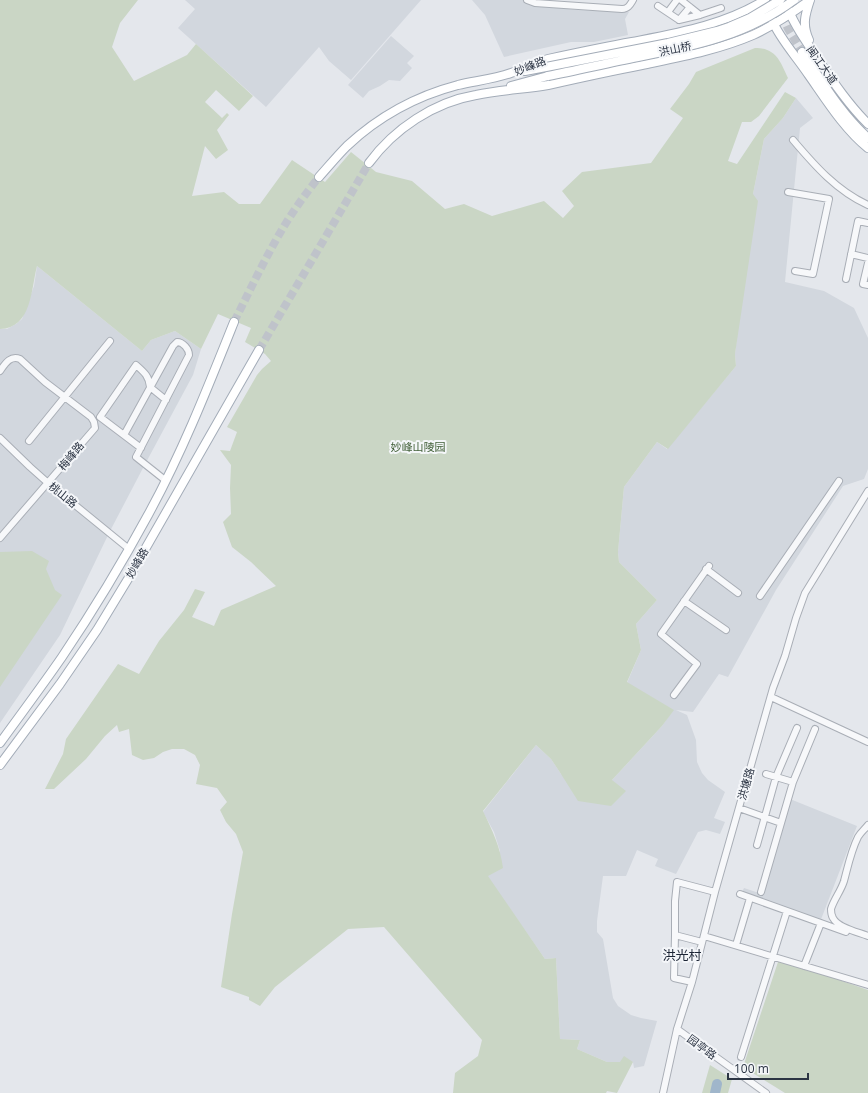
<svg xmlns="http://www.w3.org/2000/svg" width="868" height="1093" viewBox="0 0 868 1093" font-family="'Open Sans','Noto Sans SC',sans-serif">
  <rect width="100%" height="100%" fill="#e4e7ec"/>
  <path fill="#d2d7de" d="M185 0H421L351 80 329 61 319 47 266 107 178 28 195 9Z
    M472 0H524L529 5 577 10 629 12 625 19 628 35 594 42H571L504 57 485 15Z
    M391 36 414 56 407 63 412 68 400 81 389 80 380 86 369 91 363 98 348 85Z
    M796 98 813 118 800 128 785 282 824 291 854 308 868 338V469L864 479 843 486 776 590 728 677 719 674 693 712 676 710 687 715 696 740 697 762 702 773 708 780 725 792 714 818 725 822 720 834 706 830 698 832 676 874 655 866 658 859 637 850 626 876H603L597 921V932L603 939 613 998 618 1006 631 1015 641 1018 657 1021 644 1066 634 1068 633 1062H607L577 1049 580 1040 560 1039 556 958 545 959 487 876 500 851 494 832 483 812 536 745 551 759 561 774 612 780 662 726 673 710 627 683 641 650 636 624 657 600 619 562 618 552 624 487 657 442 667 449 736 366 735 354 753 194 764 139 783 118Z
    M37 266 142 351 151 340 175 331 201 349 193 375 143 468 109 533 60 635 0 723V329H7L16 324 22 319 34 286Z
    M790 799 857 826 820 922 742 892 744 888 762 894Z"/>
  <path fill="#cad6c5" d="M0 0H138L120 23 112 47 134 81 187 55 196 44 253 96 239 111 216 90 205 102 222 118 227 113 229 115 217 130 228 150 216 159 205 146 192 196 224 192 239 204H260L292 160 325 182 351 152 376 172 412 181 445 209 464 204 492 216 544 201 563 218 574 206 562 191 582 172 651 163 683 118 670 109 689 84 696 72 755 48C776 48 780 61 788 78L759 116 751 122H742L728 161 737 164 785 92 796 98 783 118 764 139 753 194 758 201 735 354 736 366 668 449 657 442 624 487 618 552 619 562 657 600 636 624 641 650 627 682 674 710 662 726 612 780 626 791 611 806 578 801 561 774 551 759 536 745 483 811C493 832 500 846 503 868L488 876 545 959 556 958 560 1039 580 1040 577 1049 607 1062H620L624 1056 633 1062 617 1093 607 1091 606 1093H453L455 1073 478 1056 482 1040 384 927 348 929 275 987 260 1006 249 1000V997L221 987 232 914 243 852 236 834 226 822 220 810 227 802 217 788 196 784 200 765 195 755 184 749H172L163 752 154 758 143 760 132 755 129 729 119 732 117 725 105 736 86 759 54 789H45L63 754 66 739 118 664 139 674 159 641 184 610 195 589 205 592 192 617 214 626 221 610 276 586 251 562 232 547 223 522 231 514 230 488 231 465 220 450 230 451 237 432 227 427 257 375 262 369 271 361 265 354 245 342 251 328 218 314 201 349 175 331 151 340 142 351 37 266C31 289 32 328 0 329Z
    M32 551 49 561 46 569 55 590 62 595 0 687V552Z
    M779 959 868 990V1093H785L743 1067Z
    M710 1065 732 1079 728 1093H702Z"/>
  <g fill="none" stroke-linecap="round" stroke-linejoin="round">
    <path stroke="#a0b6cb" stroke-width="10" d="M715 1093 717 1084"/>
    <path stroke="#bfc3ca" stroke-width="8" stroke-dasharray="8 4" stroke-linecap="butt" d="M777 4 788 29 802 52
      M234 322C251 288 267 254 286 223 296 207 307 192 319 177
      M259 350 369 163"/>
    <defs>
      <path id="minor" d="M527 0 535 3 622 9C628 9 630 5 633 0
        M681 0 700 15 721 8
        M658 6 679 20 690 7
        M668 12 677 0
        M679 20 700 15
        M793 140C815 166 837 191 868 205
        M788 192 829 199 813 274 795 271
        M851 254 868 258
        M868 263 863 284 868 285
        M846 279 858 221 868 223
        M0 371C5 364 10 355 20 359L45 382 91 417 94 422 95 428 0 538
        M124 435 173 346 177 342C183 342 189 349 189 355L136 457 165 480
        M0 438 30 467 48 483 129 549
        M29 441 110 341
        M141 448 100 417 136 365C144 372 149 376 150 387L166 400
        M706 569 738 593
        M760 596 839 481
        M684 601 726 630
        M674 695 697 664 661 634 709 566
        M771 697 868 742
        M766 774 793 782
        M739 808 781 823
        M868 825C865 829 861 832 858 837 851 851 848 866 844 881 841 891 834 899 831 909 831 913 831 915 833 918 838 928 858 932 868 936
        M757 845 776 777 797 728
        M761 892 793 782 815 729
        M740 894 846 932
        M675 935 674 978 692 982
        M704 936 868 985
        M702 942 675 935V901L677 882 715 892
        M736 945 750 898
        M804 966 821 923
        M677 1029 766 1093
        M741 1057 787 911
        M663 1093 677 1029 692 982 715 892 773 688 785 656 796 618 805 593 868 491"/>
      <path id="major" d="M785 0C792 23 806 41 819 61 834 83 849 105 868 124
        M772 20C780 39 796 56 808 74 825 98 844 129 868 148
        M809 40C802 25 805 15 810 0
        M802 52C822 81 841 114 868 138
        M525 71 546 67
        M511 86 548 76
        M369 163C394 129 434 102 476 95 500 90 524 89 548 85 579 78 611 71 642 65 680 57 718 50 753 35 773 26 792 13 810 0
        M319 177C328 167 337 156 347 146 378 117 416 96 458 85 475 81 494 79 511 73 524 69 535 62 548 59 576 53 604 47 632 42 678 33 725 25 765 0
        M0 743C21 714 42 686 62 657 93 611 122 563 148 515 182 453 208 387 234 322
        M0 765 60 684 97 630 128 579 259 350"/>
    </defs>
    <use href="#minor" stroke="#a9aeb6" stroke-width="8"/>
    <use href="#major" stroke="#a3acb8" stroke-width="10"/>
    <use href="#minor" stroke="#f7f8fa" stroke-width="6"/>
    <use href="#major" stroke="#fff" stroke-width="8"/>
    <defs>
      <path id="major-bridge" d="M546 67 668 43 717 31 729 27 750 18 780 0
        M548 76C578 70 608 63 638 57 695 46 747 35 794 0"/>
    </defs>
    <use href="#major-bridge" stroke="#a3acb8" stroke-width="10" stroke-linecap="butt"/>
    <use href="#major-bridge" stroke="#fff" stroke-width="8"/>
  </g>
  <g text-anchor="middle" stroke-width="4" stroke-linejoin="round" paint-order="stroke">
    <g font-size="11" fill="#2c3544" stroke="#f4f6f9">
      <text transform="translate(675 49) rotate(-12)" y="4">洪山桥</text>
      <text transform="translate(822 65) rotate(55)" y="4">闽江大道</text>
      <text transform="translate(530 66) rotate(-21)" y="4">妙峰路</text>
      <text transform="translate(71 456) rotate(-50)" y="4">梅峰路</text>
      <text transform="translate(63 495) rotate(39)" y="4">桃山路</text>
      <text transform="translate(137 563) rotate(-60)" y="4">妙峰路</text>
      <text transform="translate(746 784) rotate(-74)" y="4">洪塘路</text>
      <text transform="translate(702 1047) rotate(36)" y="4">园亭路</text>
    </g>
    <g font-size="11" fill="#426039" stroke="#f4f6f9">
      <text x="418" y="451">妙峰山陵园</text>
    </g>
    <g font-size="13" fill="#1d2636" stroke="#f4f6f9">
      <text x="682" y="960">洪光村</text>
    </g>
  </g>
  <path d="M728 1073v6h80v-6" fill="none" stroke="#2c3544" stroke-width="2"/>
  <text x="734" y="1073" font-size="12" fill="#2c3544" stroke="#f4f6f9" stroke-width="3" paint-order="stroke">100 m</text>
</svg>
